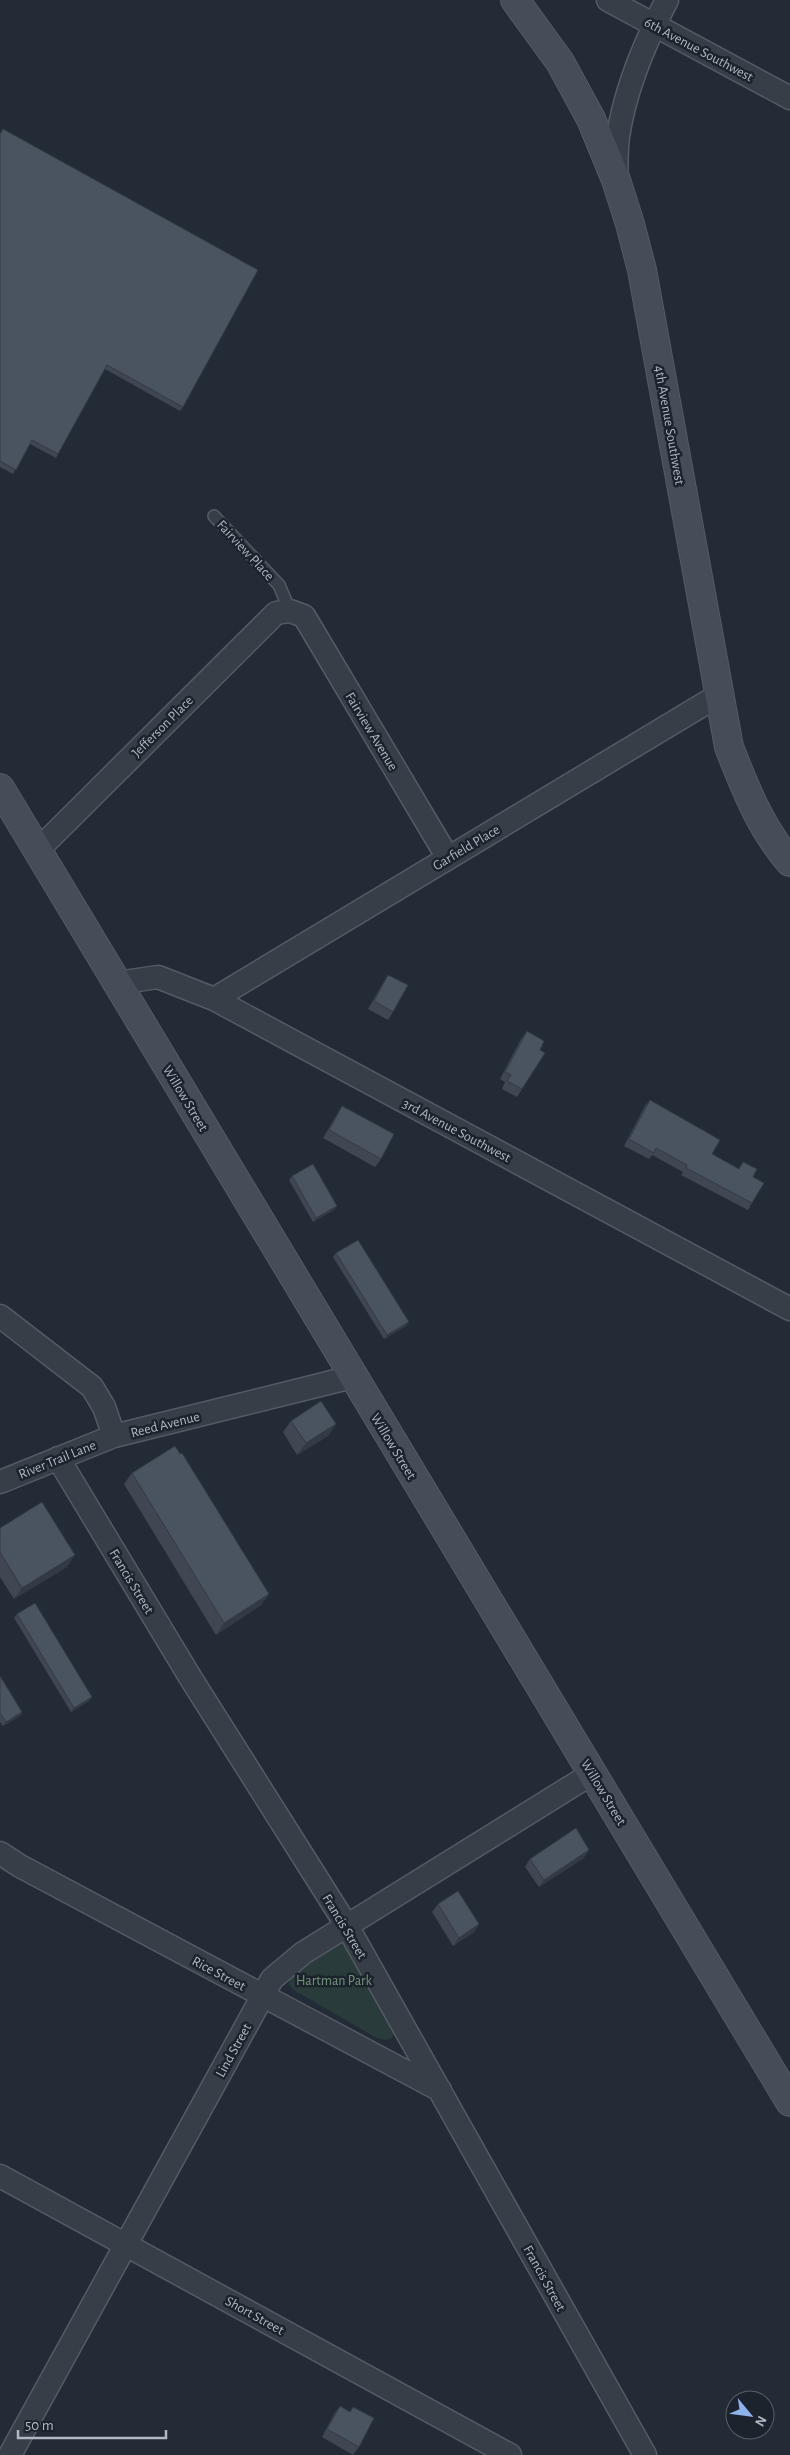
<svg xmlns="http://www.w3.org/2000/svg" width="790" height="2455" viewBox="0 0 790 2455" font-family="'Alegreya Sans',sans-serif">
  <rect width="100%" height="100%" fill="#232c36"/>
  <path fill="#293b3b" d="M342 1944 350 1949 394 2032 392 2038 386 2040 377 2038 292 1989 289 1984C293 1968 325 1946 342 1944Z"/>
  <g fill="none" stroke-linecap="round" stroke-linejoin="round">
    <defs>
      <path id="lane" d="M214 516 279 585 290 611"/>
      <path id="street" d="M608 0 790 98
        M616 179C617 165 616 150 618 137 625 89 645 42 667 0
        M38 850 276 613 290 611 304 616 448 858
        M117 983 158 977 214 999 790 1309
        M214 999 719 695
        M0 1316 92 1387 104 1407 114 1436 352 1377
        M58 1458 190 1677 347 1926 645 2455
        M0 1482 114 1436
        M0 1853 20 1866 440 2090
        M0 2176 510 2455
        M10 2455 272 1979 303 1953 593 1773"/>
      <path id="secondary" d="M515 0 560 62 591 119 616 180 630 224 642 270 729 747C745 788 761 829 790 862
        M0 788 790 2102"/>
    </defs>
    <use href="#lane" stroke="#545b65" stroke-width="14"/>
    <use href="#street" stroke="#545b65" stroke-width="25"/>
    <use href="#secondary" stroke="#545b65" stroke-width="30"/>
    <use href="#lane" stroke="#373e47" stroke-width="11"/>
    <use href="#street" stroke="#373e47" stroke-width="22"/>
    <use href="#secondary" stroke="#454d59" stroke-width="28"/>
  </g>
  <path fill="#404753" d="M3 129 183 407 180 411 105 369 56 458 30 444 13 474 0 467V133Z
    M388 975 393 1012 388 1020 368 1009 383 983Z
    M527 1031 540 1050 522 1089 517 1097 502 1089 505 1082 500 1079 521 1039Z
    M650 1100 712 1154 738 1169 743 1162 753 1177 752 1203 748 1210 681 1175 683 1172 652 1155 649 1159 624 1146 645 1106Z
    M342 1106 381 1159 375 1167 323 1138 337 1114Z
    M292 1176 337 1206 334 1210 313 1222 289 1180Z
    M336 1253 406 1326 384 1339 333 1257Z
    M291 1421 336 1424 328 1436 297 1455 283 1432Z
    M132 1473 269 1594 261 1605 216 1635 124 1484Z
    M0 1528 67 1567 14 1599 0 1577Z
    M17 1614 89 1701 71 1712 14 1618Z
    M0 1676 22 1712 20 1716 3 1726 0 1722Z
    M584 1858 539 1887 525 1867 530 1859Z
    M438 1904 479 1924 474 1932 453 1946 432 1912Z
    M340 2406 359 2447 353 2455 322 2437 334 2414Z"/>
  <path fill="#343a43" d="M337 1206 334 1210 313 1222 316 1218Z
    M409 1322 406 1326 384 1339 387 1335Z
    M336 1424 328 1436 297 1455 306 1443Z
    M75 1555 67 1567 14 1599 22 1588Z
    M269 1594 261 1605 216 1635 224 1623Z
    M92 1697 89 1701 71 1712 74 1708Z
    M22 1712 20 1716 3 1726 6 1722Z
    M589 1850 584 1858 539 1887 544 1880Z
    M479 1924 474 1932 453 1946 459 1938Z"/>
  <path fill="#4a5360" stroke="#343a43" d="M3 129 258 270 183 407 107 365 58 454 32 440 16 470 0 461V134Z
    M388 975 408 985 393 1012 374 1001Z
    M527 1031 544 1041 540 1050 545 1053 522 1089 507 1081 511 1075 505 1072Z
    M650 1100 720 1140 712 1154 739 1169 743 1162 757 1169 753 1177 764 1183 752 1203 686 1168 687 1165 656 1148 654 1153 629 1139Z
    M342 1106 394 1134 381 1159 329 1130Z
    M313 1164 337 1206 316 1218 292 1176Z
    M358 1240 409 1322 387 1335 336 1253Z
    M321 1401 336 1424 306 1443 291 1421Z
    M175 1446 180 1454 182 1453 269 1594 224 1623 132 1473Z
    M42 1502 75 1555 22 1588 0 1552V1528Z
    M35 1603 92 1697 74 1708 17 1614Z
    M0 1676 22 1712 6 1722 0 1713Z
    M576 1828 589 1850 544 1880 530 1859Z
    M458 1891 479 1924 459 1938 438 1904Z
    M340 2406 350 2412 353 2407 374 2418 359 2447 327 2429Z"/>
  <g text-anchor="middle" stroke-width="5" stroke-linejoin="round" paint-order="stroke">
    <g font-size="14" fill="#b1b8c3" stroke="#1c232c">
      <text transform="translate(699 49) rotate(28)" y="5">6th Avenue Southwest</text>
      <text transform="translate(670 425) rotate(80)" y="5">4th Avenue Southwest</text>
      <text transform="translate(246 550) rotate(47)" y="5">Fairview Place</text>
      <text transform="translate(162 726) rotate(-45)" y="5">Jefferson Place</text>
      <text transform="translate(372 731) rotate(59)" y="5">Fairview Avenue</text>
      <text transform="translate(466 847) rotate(-31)" y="5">Garfield Place</text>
      <text transform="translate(186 1098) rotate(59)" y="5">Willow Street</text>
      <text transform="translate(457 1130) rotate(28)" y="5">3rd Avenue Southwest</text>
      <text transform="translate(165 1424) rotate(-14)" y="5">Reed Avenue</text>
      <text transform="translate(394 1446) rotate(59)" y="5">Willow Street</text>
      <text transform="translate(57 1459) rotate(-22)" y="5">River Trail Lane</text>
      <text transform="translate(132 1581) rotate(59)" y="5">Francis Street</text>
      <text transform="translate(604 1792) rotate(59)" y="5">Willow Street</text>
      <text transform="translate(345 1926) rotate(59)" y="5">Francis Street</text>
      <text transform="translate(219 1973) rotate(28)" y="5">Rice Street</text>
      <text transform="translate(233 2050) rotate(-61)" y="5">Lind Street</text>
      <text transform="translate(545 2278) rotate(61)" y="5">Francis Street</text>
      <text transform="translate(255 2315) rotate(29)" y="5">Short Street</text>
    </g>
    <g font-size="14" fill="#72967b" stroke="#1c232c">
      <text x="334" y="1985">Hartman Park</text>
    </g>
  </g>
  <g transform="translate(750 2415) rotate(119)"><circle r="24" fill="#1c232c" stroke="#585f68"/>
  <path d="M0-4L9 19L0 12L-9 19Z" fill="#8eb3ec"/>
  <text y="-8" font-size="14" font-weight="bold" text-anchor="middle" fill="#b1b8c3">N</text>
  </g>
  <path d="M18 2430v8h148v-8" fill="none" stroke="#b1b8c3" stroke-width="2.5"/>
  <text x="25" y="2430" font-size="15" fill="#b1b8c3" stroke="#1c232c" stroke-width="4" paint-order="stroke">50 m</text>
</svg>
